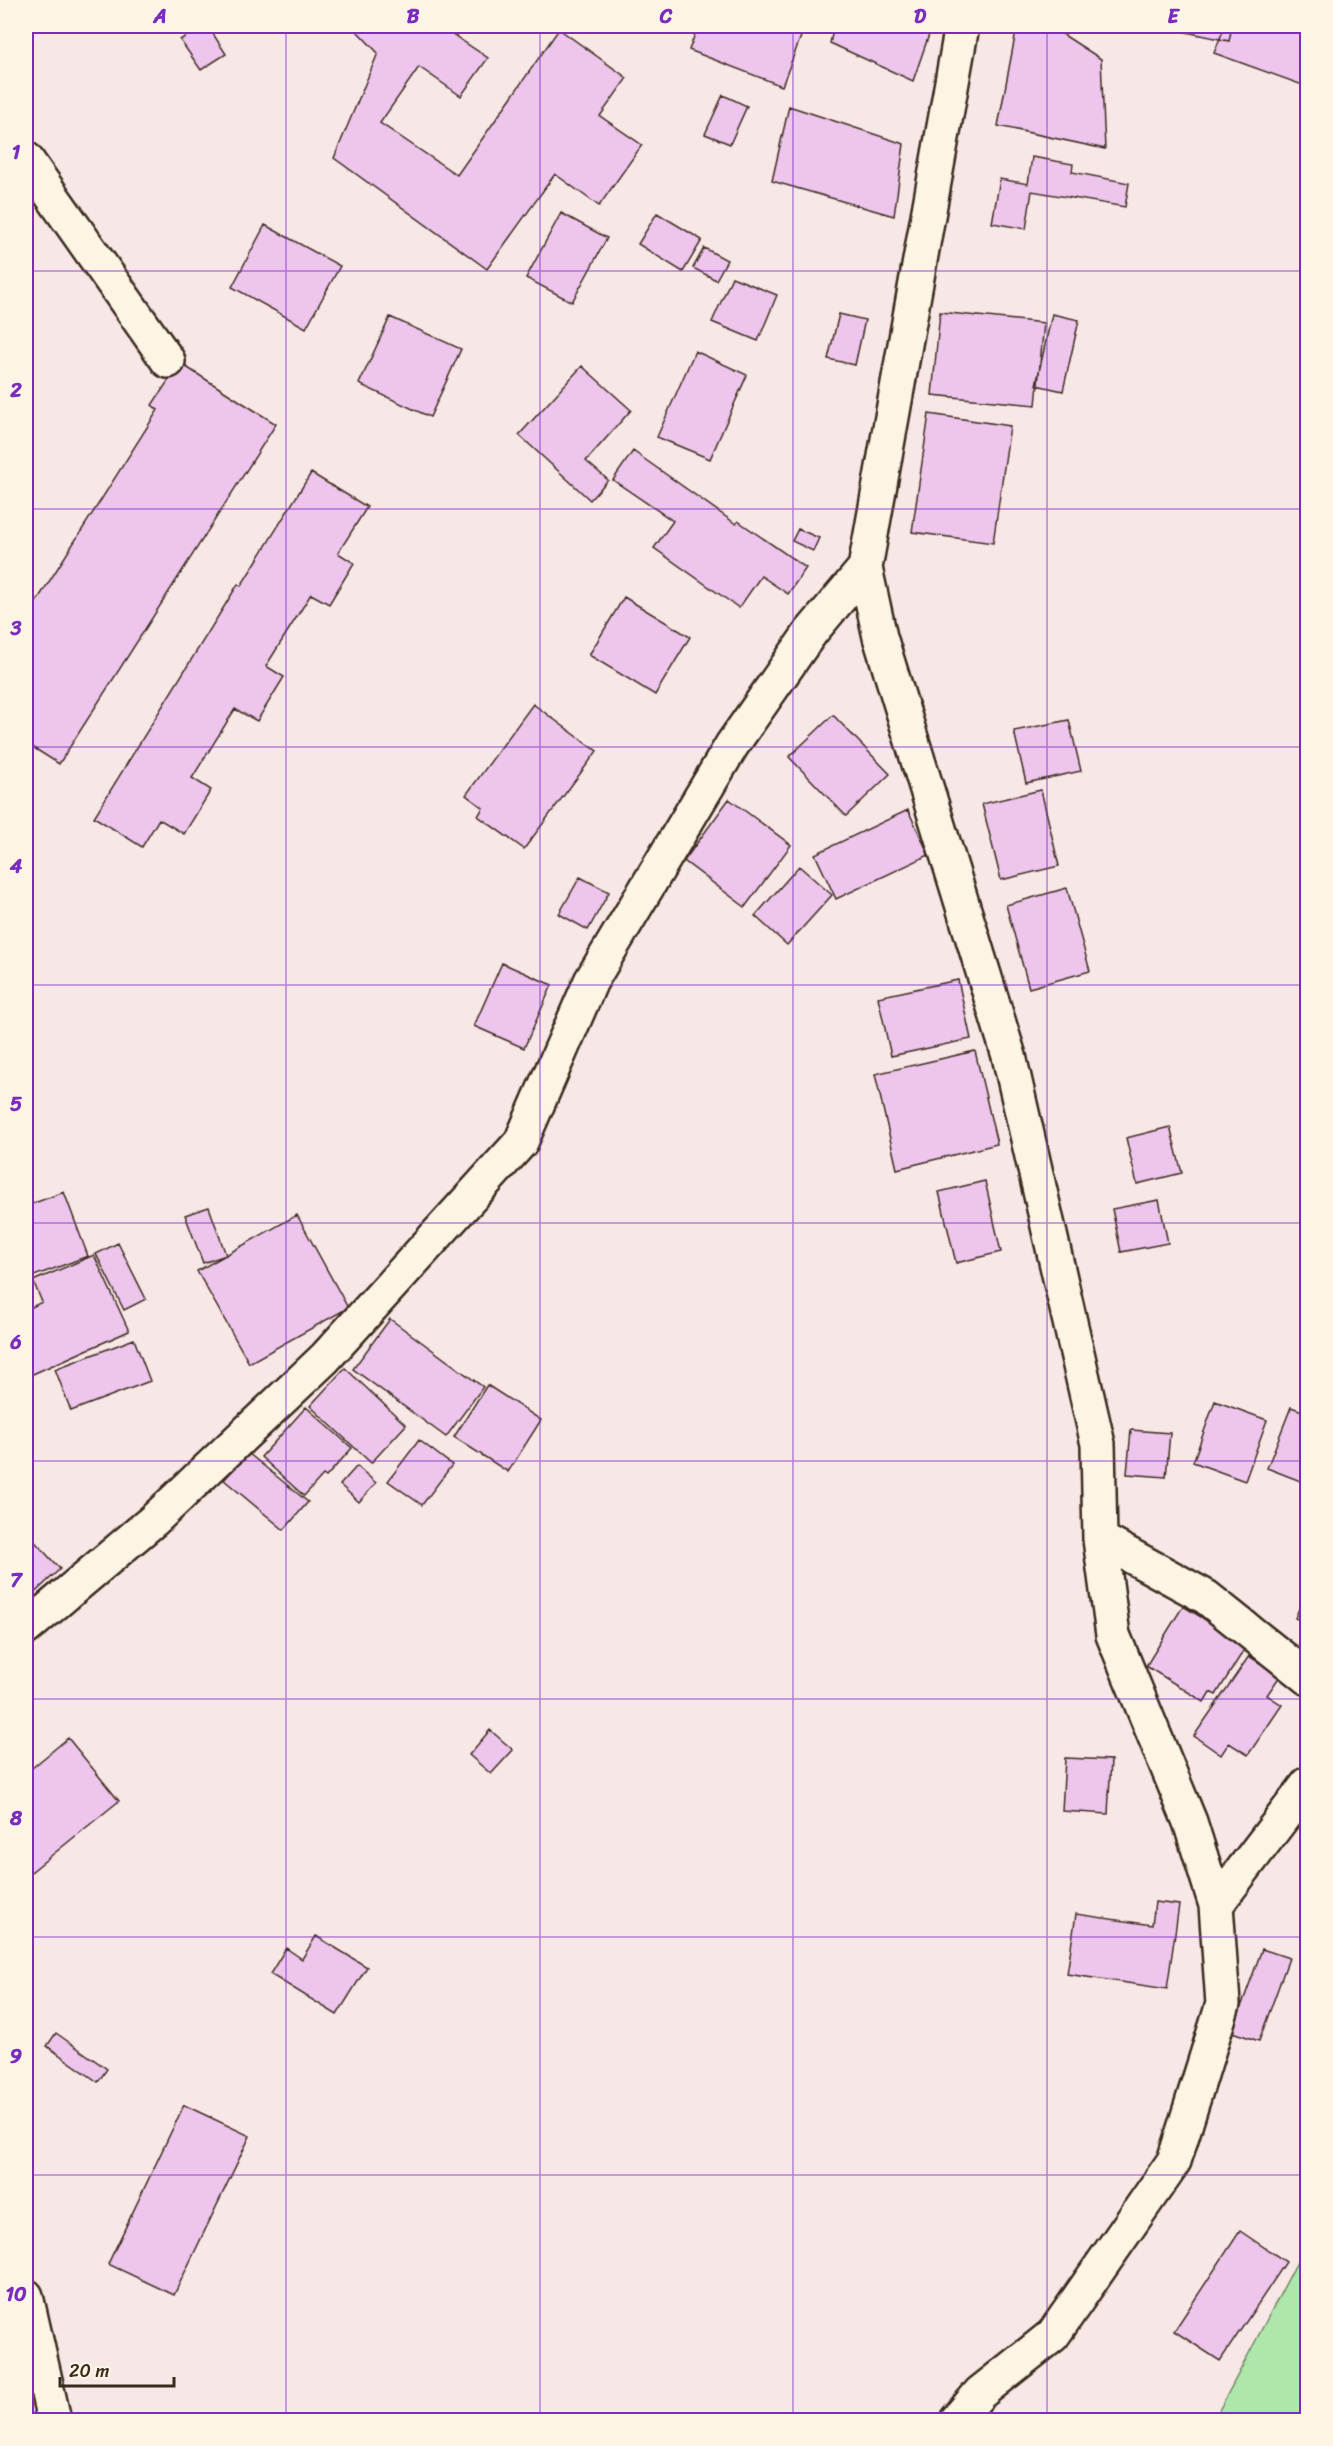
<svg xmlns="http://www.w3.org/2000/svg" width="1333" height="2446" viewBox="0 0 1333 2446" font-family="Sriracha,sans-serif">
  <rect width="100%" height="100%" fill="#f8e7e7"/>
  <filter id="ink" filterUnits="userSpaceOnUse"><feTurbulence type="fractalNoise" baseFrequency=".0167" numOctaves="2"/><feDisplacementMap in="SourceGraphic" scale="12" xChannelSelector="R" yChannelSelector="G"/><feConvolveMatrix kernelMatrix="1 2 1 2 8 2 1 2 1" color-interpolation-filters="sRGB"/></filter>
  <g filter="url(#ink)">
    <path fill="#aee7ac" stroke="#748865" stroke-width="1.5" d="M1307 2243V2420H1214Z"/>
    <path fill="#edc5ed" stroke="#3b2a1e" stroke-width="1.5" d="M203 26H208L226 54 201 70 180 40Z
      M355 26H440L488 58 461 96 419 67 380 123 457 175 559 29 627 78 600 116 642 145 599 206 555 174 487 269 334 158 378 53 355 29Z
      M698 26H805L782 86 689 50Z
      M834 26H932L913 81 830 43Z
      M1017 26H1050L1101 59 1105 149 998 126Z
      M1158 26H1232L1229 41Z
      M1225 26H1308V87L1214 53Z
      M723 95 747 106 730 144 705 134Z
      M789 106 904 144 894 216 772 181Z
      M1032 157 1073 164 1072 172 1129 183 1125 207 1032 191 1026 229 992 223 1000 179 1028 184Z
      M561 213 607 238 572 302 526 278Z
      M657 213 702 240 683 272 638 244Z
      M265 225 340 266 306 328 232 287Z
      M704 248 727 260 716 280 693 268Z
      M732 277 777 295 758 341 712 322Z
      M940 312 1044 323 1036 405 932 395Z
      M839 314 865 320 855 365 828 359Z
      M1052 314 1079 320 1063 391 1036 385Z
      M390 317 461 349 430 417 359 384Z
      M695 351 747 375 710 459 657 437Z
      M180 363 276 424 59 764 26 743V618L158 410 152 405Z
      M582 366 631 410 586 461 608 480 590 500 519 435Z
      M929 414 1010 426 993 543 912 532Z
      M633 451 736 524 738 521 806 568 788 594 761 576 739 608 654 548 673 521 613 480Z
      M311 473 367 507 338 553 354 563 329 604 311 594 266 666 284 677 257 721 235 709 192 778 211 790 184 834 159 819 142 847 94 817 238 584 241 586Z
      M798 529 819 538 813 551 792 541Z
      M624 597 690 637 655 695 589 655Z
      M533 704 597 751 524 849 478 816 483 808 466 795Z
      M833 715 890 774 846 816 789 757Z
      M1069 720 1081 771 1026 783 1014 731Z
      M1041 790 1059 866 1001 880 982 804Z
      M729 799 791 845 745 907 684 861Z
      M908 810 929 855 836 899 815 854Z
      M799 866 832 895 787 945 755 916Z
      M580 877 609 892 588 930 559 914Z
      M1067 888 1090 971 1029 988 1006 905Z
      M502 963 552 985 524 1048 474 1026Z
      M958 980 971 1039 891 1056 878 997Z
      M975 1051 997 1144 897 1169 875 1074Z
      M1170 1127 1182 1173 1137 1184 1126 1138Z
      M985 1181 1001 1252 956 1263 939 1192Z
      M64 1192 88 1256 26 1279V1206Z
      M1159 1200 1168 1243 1121 1252 1112 1209Z
      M209 1207 226 1255 203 1263 185 1215Z
      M297 1215 348 1308 249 1363 197 1271Z
      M118 1243 146 1299 124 1310 96 1254Z
      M94 1255 129 1331 26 1377V1310L42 1302 33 1281Z
      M390 1319 483 1387 446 1437 353 1369Z
      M134 1339 150 1381 71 1411 55 1369Z
      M345 1368 406 1425 371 1463 310 1406Z
      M487 1385 541 1420 508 1472 454 1437Z
      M1215 1401 1267 1420 1245 1481 1193 1462Z
      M306 1407 352 1448 326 1477 323 1475 304 1496 261 1457Z
      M1291 1407 1308 1413V1484L1267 1468Z
      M1131 1430 1170 1433 1166 1477 1127 1474Z
      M419 1440 452 1465 422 1505 388 1481Z
      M248 1453 308 1502 284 1530 224 1480Z
      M357 1466 376 1483 359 1502 340 1485Z
      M26 1532 60 1569 26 1601Z
      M1306 1592H1308V1623L1295 1618Z
      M1183 1606 1247 1645 1216 1695 1210 1692 1204 1702 1146 1666Z
      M1249 1656 1280 1676 1267 1695 1282 1705 1248 1755 1229 1743 1221 1755 1194 1736Z
      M490 1730 513 1750 491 1774 469 1755Z
      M68 1738 119 1801 31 1872 26 1866V1773Z
      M1065 1758 1111 1760 1108 1814 1062 1811Z
      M1155 1902 1179 1905 1167 1989 1067 1974 1076 1914 1152 1925Z
      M316 1936 367 1967 337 2015 270 1974 286 1948 302 1959Z
      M1262 1949 1289 1958 1259 2041 1232 2032Z
      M56 2033 107 2069 98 2082 47 2046Z
      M184 2105 250 2136 174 2295 108 2264Z
      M1240 2231 1286 2262 1220 2361 1174 2331Z"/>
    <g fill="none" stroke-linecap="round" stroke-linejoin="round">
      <defs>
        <path id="minor" d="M26 159 168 361
          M1100 1539 1206 1597 1308 1678
          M26 1628 154 1520 325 1358 521 1142 591 981 732 745 811 632 865 568
          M1216 1905 1308 1784
          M26 2296 54 2420
          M957 2420 980 2393 1053 2335 1174 2161 1223 2004 1216 1905 1190 1822 1113 1635 1100 1539 1098 1444 1009 1056 880 637 865 568 962 26"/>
      </defs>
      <use href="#minor" stroke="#3b2a1e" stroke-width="38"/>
      <use href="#minor" stroke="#fcf5e5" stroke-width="33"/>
    </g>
  </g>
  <path fill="none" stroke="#7b2cbf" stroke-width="1.5" stroke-opacity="0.55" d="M286 26V2420M540 26V2420M793 26V2420M1047 26V2420M26 271H1308M26 509H1308M26 747H1308M26 985H1308M26 1223H1308M26 1461H1308M26 1699H1308M26 1937H1308M26 2175H1308"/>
  <rect width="1333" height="2446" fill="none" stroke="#fcf5e5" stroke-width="66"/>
  <path d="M60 2377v9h114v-9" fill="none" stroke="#3b2a1e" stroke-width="3"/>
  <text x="69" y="2377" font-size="18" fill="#3b2a1e" stroke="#fcf5e5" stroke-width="4.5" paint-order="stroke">20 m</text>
  <rect x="33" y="33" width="1267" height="2380" fill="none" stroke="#7b2cbf" stroke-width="2"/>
  <g font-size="20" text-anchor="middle" font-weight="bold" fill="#7b2cbf">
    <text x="160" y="23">A</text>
    <text x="413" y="23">B</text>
    <text x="666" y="23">C</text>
    <text x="920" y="23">D</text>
    <text x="1173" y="23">E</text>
    <text x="16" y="159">1</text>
    <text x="16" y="397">2</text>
    <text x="16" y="635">3</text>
    <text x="16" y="873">4</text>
    <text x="16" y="1111">5</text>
    <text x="16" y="1349">6</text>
    <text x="16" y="1587">7</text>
    <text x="16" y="1825">8</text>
    <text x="16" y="2063">9</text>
    <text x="16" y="2301">10</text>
  </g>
</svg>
